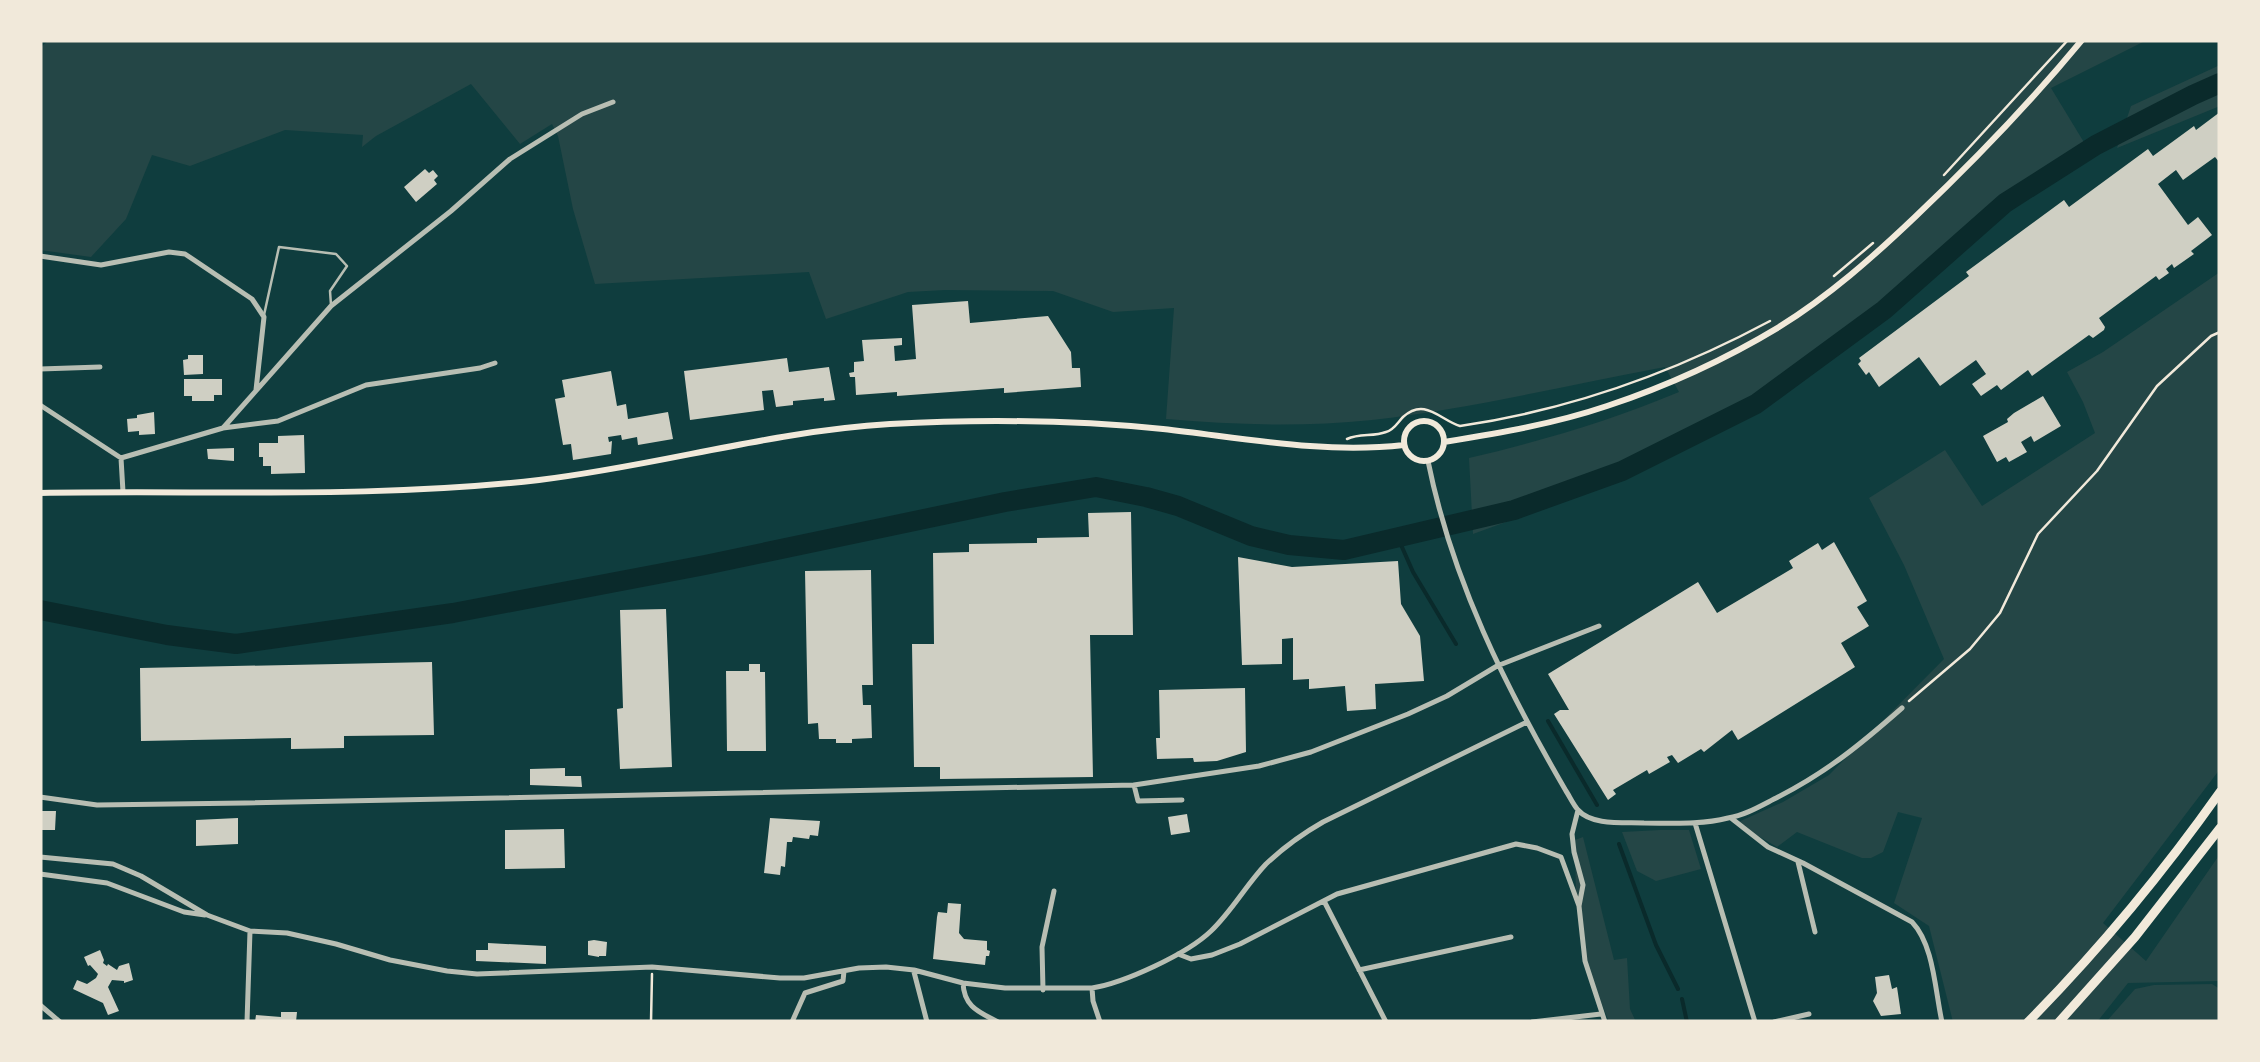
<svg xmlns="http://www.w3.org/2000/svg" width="2260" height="1062" viewBox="0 0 2260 1062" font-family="Raleway,sans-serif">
  <rect width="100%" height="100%" fill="#0f3d3e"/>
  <path fill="#244646" d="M49 40H2147L2051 88 2085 144 1748 417 1614 483 1473 534 1469 458C1541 441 1610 421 1679 392L1665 367C1568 385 1470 409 1372 420 1303 427 1235 425 1166 419L1174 308 1113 312 1053 291 945 290 908 292 826 319 809 272 595 284 573 209 558 136 552 124 520 144 471 84 376 136 362 147 363 135 285 130 190 166 152 155 126 219 91 257 40 250V48Z
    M2220 65V106L2117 148 2131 106Z
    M2220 272V769L2103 923 2146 961 2220 854V981L2128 983 2097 1022H1953L1929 926 1894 903 1922 818 1898 812 1883 852 1871 858H1862L1797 832 1777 847 1736 823 1783 802 1829 775 1944 659 1904 565 1869 498 1945 450 1982 506 2095 433 2083 402 2067 372 2103 352Z
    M1660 830H1689L1701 869 1656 881 1637 871 1622 832Z
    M1583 837 1614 960 1627 958 1630 1009 1636 1022H1609L1585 962 1576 902 1575 840Z
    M2212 984 2220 989V1022H2106L2135 989 2154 985Z"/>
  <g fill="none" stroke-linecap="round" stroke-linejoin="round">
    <path stroke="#0a2a2b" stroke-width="4" d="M1398 538 1413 572 1456 644
      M1548 721 1597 805
      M1619 844 1656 945 1678 989
      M1682 999 1687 1022"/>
    <path stroke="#0a2a2b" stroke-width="20" d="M40 610 167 635 236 644 453 613 705 565 1005 502 1096 487 1146 497 1178 506 1251 536 1289 545 1344 550 1514 510 1622 471 1756 404 1884 310 2005 203 2096 145 2193 95 2220 83"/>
  </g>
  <path fill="#cfcfc3" d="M2220 112V163L2215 157 2183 180 2176 170 2158 184 2188 225 2198 217 2212 235 2191 251 2194 254 2174 268 2172 264 2166 269 2169 273 2159 280 2156 276 2099 318 2105 327 2104 330 2093 338 2089 335 2032 376 2028 370 2001 390 1997 385 1981 396 1972 384 1986 374 1976 360 1940 386 1919 357 1879 387 1869 372 1866 375 1858 364 1861 361 1859 358 1969 276 1966 272 2064 200 2069 207 2148 149 2153 156 2194 126 2196 130Z
    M425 169 429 173 433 170 438 176 434 180 437 184 416 202 404 187Z
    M968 301 970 323 1048 316 1071 352 1072 368H1080L1081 387 1004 393V388L897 396V392L856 395 855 377H850L849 373 854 372V362L864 361 862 340 902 338V345L894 346 895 361 916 359 912 305Z
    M188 355H203V374L184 375 183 360 188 359Z
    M787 358 789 372 829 367 835 400 824 401V398L793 401V405L776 407 773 390 762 391 764 410 690 420 684 371Z
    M611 371 617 406 626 404 628 419 668 412 673 439 638 445 637 437 622 440 621 435 608 437 609 442 612 441 611 454 573 460 571 444 563 445 555 399 565 397 562 380Z
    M184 379H222V395H214V401H192V396H184Z
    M2043 396 2061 426 2034 442 2031 436 2021 442 2027 452 2009 462 2006 457 1997 462 1983 436 2008 422 2007 419 2014 413Z
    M154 412 155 434 139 435V431L128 432 127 419 137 418V415Z
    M304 435 305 473 271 474V466H263V457H259V443H278V436Z
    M234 448V461L208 459 207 449Z
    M1131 512 1133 635H1090L1093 777 940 779V767H914L912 644H934L933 553 969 552V544L1037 543V538L1089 537 1088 513Z
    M1834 542 1867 601 1857 607 1869 626 1841 643 1855 667 1738 740 1732 730 1704 752 1701 749 1678 763 1672 755 1667 757 1670 762 1649 774 1647 770 1613 790 1616 794 1608 800 1554 714 1560 710H1569L1548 674 1698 582 1717 613 1793 568 1789 561 1818 543 1822 550Z
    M1238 557 1292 567 1398 561 1401 604 1420 636 1424 681 1375 684 1376 709 1347 711 1345 686 1309 689V679L1293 680V638L1282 639V664L1242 665Z
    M871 570 873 685H862L863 705H871L872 738 852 739V743H836V739H819L818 723 808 724 805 571Z
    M666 609 672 767 620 769 617 709 623 708 620 610Z
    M432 662 434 735 344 736V748L291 749V738L141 741 140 668Z
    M749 664H760V672H765L766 751H727L726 671H749Z
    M1245 688 1246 752 1217 761 1194 762 1193 758 1157 759 1156 738H1160L1159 690Z
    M565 768V776H581L582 787 530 785V769Z
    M40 811H56L55 830H40Z
    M1187 814 1190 832 1171 835 1168 817Z
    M238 818V844L196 846V820Z
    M770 818 820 821 818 836 810 835 809 839 793 837 792 842H787L785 867 781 866 780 875 764 873Z
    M564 829 565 868 505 869V830Z
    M948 903 961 904 959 933 964 939 987 941V950L990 951 989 956H986L985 965 933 959 937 917 938 912 947 913Z
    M594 940 607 942 606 956H599V957L588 955V941Z
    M488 943 546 946V964L476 961V950H488Z
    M100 950 104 960 103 963 107 966 108 964 117 970 119 966 129 963 133 980 124 983V981L112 980 108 987 119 1011 108 1015 103 1003 73 989 77 980 87 984 96 978 98 974 90 965 88 966 84 957Z
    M1889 975 1892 989 1897 987 1901 1014 1881 1016 1873 1001 1877 993 1875 977Z
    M281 1012H297L296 1022H255L256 1015 281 1017Z"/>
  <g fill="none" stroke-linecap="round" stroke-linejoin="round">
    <path stroke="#f1e9da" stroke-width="2.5" d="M1944 175 2068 40
      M1834 276 1873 243
      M1347 439C1360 433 1373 437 1386 432 1394 430 1398 422 1403 417 1425 397 1440 420 1460 426 1569 410 1673 373 1770 321
      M1909 701 1970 649 2000 613 2038 534 2097 471 2157 386 2211 336 2220 332
      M651 1022 652 974"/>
    <path stroke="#b8beb3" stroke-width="2.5" d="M264 315 279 247 336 254 347 266 330 291 331 305"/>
    <path stroke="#b8beb3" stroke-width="5" d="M40 256 101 265 169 252 185 254 252 299 264 317 256 390
      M40 369 100 367
      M40 405 121 458 123 492
      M223 428 278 421 366 385 480 368 495 363
      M121 458 223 428 331 306 451 211 510 159 582 114 613 102
      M1428 461C1452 580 1505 686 1566 791 1570 797 1573 804 1578 810 1592 826 1625 822 1644 823 1672 823 1701 825 1728 818 1746 815 1762 805 1778 797 1827 772 1861 744 1902 708
      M1134 785 1138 801 1182 800
      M40 797 97 805 245 803 1134 785 1259 766 1311 752 1408 714 1447 696 1497 666 1599 626
      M1578 810 1572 834 1574 852 1583 885 1579 906 1585 961 1605 1022
      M1731 818 1768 847 1803 863 1912 922C1934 945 1935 991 1942 1022
      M1695 823 1755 1022
      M40 857 113 864 141 876 207 915 250 931 287 933 336 944 390 960 447 971 477 974 652 967 780 978H804L859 968 886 967 914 970 963 983 1005 988H1092C1124 983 1187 954 1211 931 1232 911 1246 885 1266 864 1283 848 1302 834 1323 822L1527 722
      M1798 862 1815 932
      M40 874 107 883 184 912 205 915
      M1324 901 1386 1022
      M1178 954 1191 959 1212 955 1240 944 1337 894 1516 844 1537 848 1561 857 1579 906
      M1359 970 1511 937
      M914 972 927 1022
      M963 983C964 1007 979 1012 998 1022
      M1092 988 1093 1001 1100 1022
      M1043 990 1042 947 1054 891
      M40 1005 60 1022
      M247 1022 250 931
      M792 1022 805 993 843 981 844 971
      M1532 1022 1601 1014
      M1774 1022 1809 1014"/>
    <path stroke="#f1e9da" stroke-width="6" d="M1404 441a20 20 0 1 1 40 0a20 20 0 1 1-40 0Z
      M1444 442C1499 433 1554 424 1607 406 1667 386 1726 359 1779 327 1829 296 1873 257 1915 217 1974 161 2030 103 2082 40
      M40 493C206 490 374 499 539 480 657 466 772 431 890 424 981 419 1072 420 1163 429 1244 438 1322 454 1404 445"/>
    <path stroke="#f1e9da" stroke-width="9" d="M2028 1022C2098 951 2162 874 2220 792
      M2059 1022 2135 937 2220 828"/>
  </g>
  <rect width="2260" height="1062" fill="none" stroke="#f1e9da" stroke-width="85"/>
</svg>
